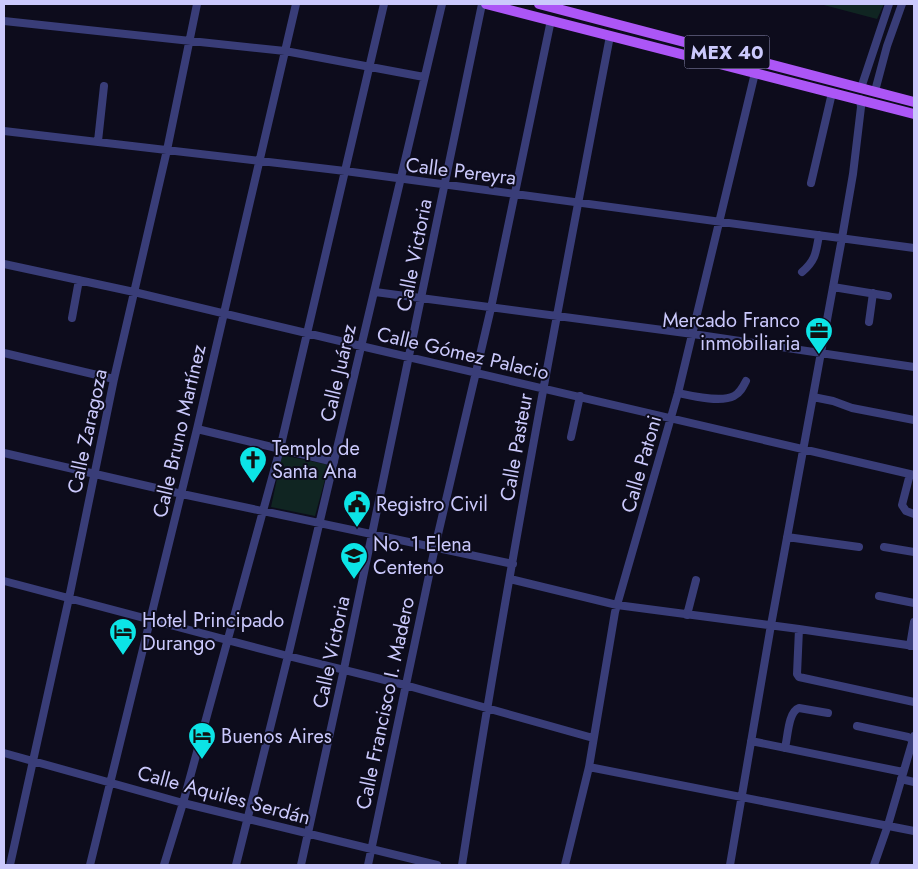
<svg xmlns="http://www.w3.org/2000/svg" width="918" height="869" viewBox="0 0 918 869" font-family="Jost,sans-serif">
  <rect width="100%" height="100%" fill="#0d0c1c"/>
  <path fill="#102522" d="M820 4H884L877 19Z
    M282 455 329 465 315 516 271 507Z"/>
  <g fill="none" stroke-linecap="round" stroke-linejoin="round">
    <path stroke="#393d78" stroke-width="8" d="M4 21 285 51 424 77
      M861 88 889 4
      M875 91 887 46 902 4
      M4 131 345 171 914 248
      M98 141 104 86
      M811 183 832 93
      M4 264 134 292 361 346 914 475
      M802 272C816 260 816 252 819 235
      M833 287 888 296
      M375 292 693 334 914 367
      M72 318 79 280
      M869 322 873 293
      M4 353 114 379
      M678 393C692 396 721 403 734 396 740 393 743 387 746 381
      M813 397 833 401 852 408 914 420
      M197 429 334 462
      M571 437 580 396
      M4 453 182 494 513 564
      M910 474 902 505 906 511 914 514
      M787 537 859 547
      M884 547 914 552
      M510 579 617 605 799 629 914 646
      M4 581 288 656 405 685 593 738
      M879 596 914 603
      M687 615 696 580
      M799 629 797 674 799 677 914 702
      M910 646 914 622
      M857 726 908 737 914 741
      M751 741 903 772
      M785 748C788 736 788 712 799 708L828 713
      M4 753 183 803 437 865
      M589 767 914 831
      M901 779 914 782
      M10 865 69 598 114 379 167 150 197 4
      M90 865 197 429 296 4
      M164 865 183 803 280 449 384 4
      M236 865 288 656 442 4
      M301 865 344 669 482 4
      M368 865 435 547 491 308 551 20
      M462 865C505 588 557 312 610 36
      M565 865 589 767 615 612 678 393 755 73
      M730 865 771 625 842 238 853 174 861 107 860 99
      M874 865 888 825 914 736"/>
    <path stroke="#ac56f6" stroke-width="10" d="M486 4 914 114
      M539 4 914 102"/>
  </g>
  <defs>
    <symbol id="office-pin" viewBox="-11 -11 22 30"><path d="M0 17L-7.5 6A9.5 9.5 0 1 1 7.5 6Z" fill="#0ce4e6" stroke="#0d0c1c"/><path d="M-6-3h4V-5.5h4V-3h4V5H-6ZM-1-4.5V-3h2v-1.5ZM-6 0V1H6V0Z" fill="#111"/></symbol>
    <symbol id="church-pin" viewBox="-11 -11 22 30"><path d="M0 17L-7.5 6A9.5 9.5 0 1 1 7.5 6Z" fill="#0ce4e6" stroke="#0d0c1c"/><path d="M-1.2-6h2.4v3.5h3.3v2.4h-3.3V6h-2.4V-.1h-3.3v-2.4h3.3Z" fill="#111"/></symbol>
    <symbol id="civic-pin" viewBox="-11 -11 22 30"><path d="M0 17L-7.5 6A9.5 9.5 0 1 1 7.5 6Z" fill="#0ce4e6" stroke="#0d0c1c"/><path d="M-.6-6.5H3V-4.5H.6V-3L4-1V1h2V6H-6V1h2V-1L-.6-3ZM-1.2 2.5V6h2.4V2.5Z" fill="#111"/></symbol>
    <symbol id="school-pin" viewBox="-11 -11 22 30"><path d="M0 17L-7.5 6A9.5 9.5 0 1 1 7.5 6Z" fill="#0ce4e6" stroke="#0d0c1c"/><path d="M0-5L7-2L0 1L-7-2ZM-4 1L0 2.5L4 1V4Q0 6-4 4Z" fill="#111"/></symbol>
    <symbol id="hotel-pin" viewBox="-11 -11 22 30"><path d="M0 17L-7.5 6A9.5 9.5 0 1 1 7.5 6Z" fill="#0ce4e6" stroke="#0d0c1c"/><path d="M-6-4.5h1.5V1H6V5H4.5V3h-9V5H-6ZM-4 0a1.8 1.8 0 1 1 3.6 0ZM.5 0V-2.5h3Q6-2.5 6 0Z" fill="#111"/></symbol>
  </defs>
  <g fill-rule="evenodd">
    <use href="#office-pin" x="803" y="315" width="32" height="43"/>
    <use href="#church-pin" x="237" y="444" width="32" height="43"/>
    <use href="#civic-pin" x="341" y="488" width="32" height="43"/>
    <use href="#school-pin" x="338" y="540" width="32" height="43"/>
    <use href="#hotel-pin" x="107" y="616" width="32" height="43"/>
    <use href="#hotel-pin" x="186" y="720" width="32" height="43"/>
  </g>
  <g text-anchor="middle" stroke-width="4" stroke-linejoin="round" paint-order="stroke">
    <rect fill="#0d0c1c" stroke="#9290b9" stroke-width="1" x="684.5" y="35.5" width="85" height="33" rx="4"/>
    <g font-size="19" font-weight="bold" fill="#cbc9fc">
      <text x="727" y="59">MEX 40</text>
    </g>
    <g font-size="20" fill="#cbc9fc" stroke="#0d0c1c">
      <text transform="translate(461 171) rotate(7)" y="7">Calle Pereyra</text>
      <text transform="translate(414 255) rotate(-79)" y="7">Calle Victoria</text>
      <text transform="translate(463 353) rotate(13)" y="7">Calle Gómez Palacio</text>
      <text transform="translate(338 373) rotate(-77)" y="7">Calle Juárez</text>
      <text transform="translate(87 431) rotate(-78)" y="7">Calle Zaragoza</text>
      <text transform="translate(179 431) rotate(-77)" y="7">Calle Bruno Martínez</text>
      <text transform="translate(516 447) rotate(-80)" y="7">Calle Pasteur</text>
      <text transform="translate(641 464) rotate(-74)" y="7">Calle Patoni</text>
      <text transform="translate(331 652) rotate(-78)" y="7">Calle Victoria</text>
      <text transform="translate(385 703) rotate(-78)" y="7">Calle Francisco I. Madero</text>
      <text transform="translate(224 795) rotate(15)" y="7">Calle Aquiles Serdán</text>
    </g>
    <g font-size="20" fill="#cbc9fc" stroke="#0d0c1c" text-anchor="start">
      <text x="800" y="327" text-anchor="end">Mercado Franco<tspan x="800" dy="23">inmobiliaria</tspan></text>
      <text x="272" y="455">Templo de<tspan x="272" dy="23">Santa Ana</tspan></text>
      <text x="376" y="511">Registro Civil</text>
      <text x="373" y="551">No. 1 Elena<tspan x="373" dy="23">Centeno</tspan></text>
      <text x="142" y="627">Hotel Principado<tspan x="142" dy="23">Durango</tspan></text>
      <text x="221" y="743">Buenos Aires</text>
    </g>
  </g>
  <rect width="918" height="869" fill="none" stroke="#cbc9fc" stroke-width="10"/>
</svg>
